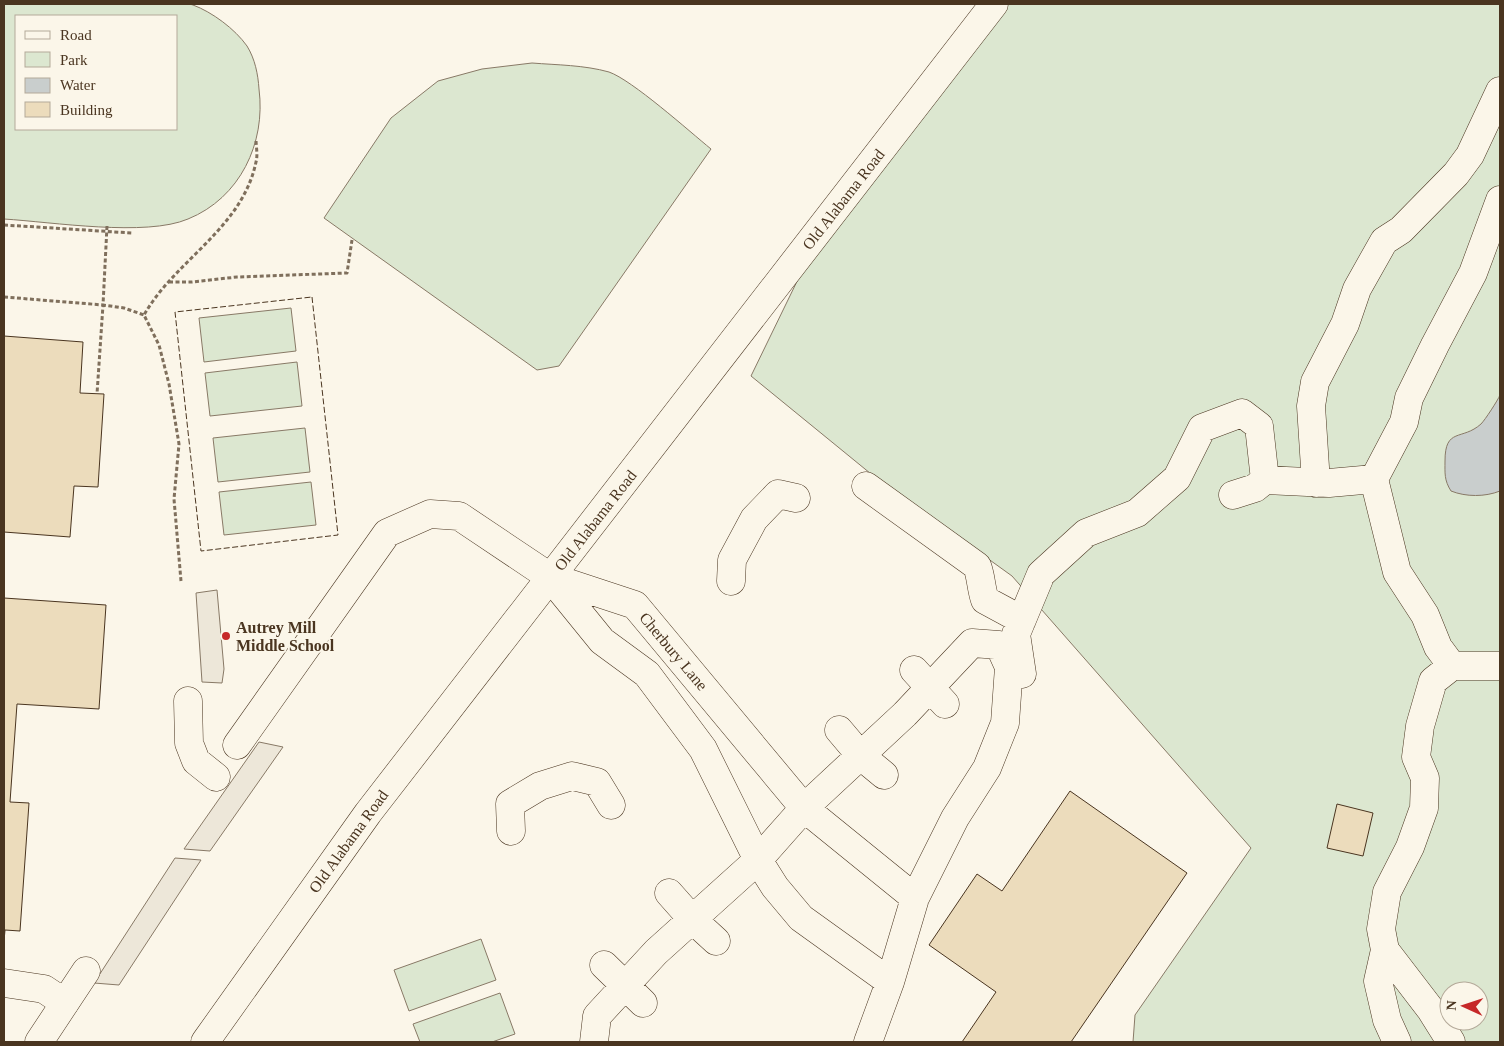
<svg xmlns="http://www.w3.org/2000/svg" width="1504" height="1046" viewBox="0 0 1504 1046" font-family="Georgia,serif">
  <rect width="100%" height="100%" fill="#fbf6e9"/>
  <path fill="#dce7d0" stroke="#887966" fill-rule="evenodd" d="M4 4C51 4 97 4 144 4 158 4 180 0 193 5 212 12 235 29 247 46 255 59 258 74 259 89 266 143 240 198 188 219 146 237 52 222 4 219ZM16 16H176V129H16Z
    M979 4H1500V1042H1133L1135 1015 1251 848 1012 576 876 478 751 376 839 195ZM1449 991H1479V1021H1449Z
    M532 63C557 65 584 65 609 72 632 80 689 131 711 149L559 366 537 370 324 218 391 118 438 81 482 69Z
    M291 308 296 351 204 362 199 318Z
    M297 362 302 406 210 416 205 373Z
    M305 428 310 472 218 482 213 438Z
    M311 482 316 525 224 535 219 492Z
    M481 939 496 980 409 1011 394 970Z
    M500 993 515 1034 492 1042H420L413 1024Z"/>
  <path fill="#ede7d9" stroke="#887966" d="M217 590 224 669 222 683 202 682 196 593Z
    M259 742 283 747 210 851 184 849Z
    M175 858 201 860 119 985 94 983Z"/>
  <path fill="#c9cecd" stroke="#887966" d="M1500 395V491C1485 497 1466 497 1451 491 1444 480 1445 473 1445 461 1445 427 1462 441 1481 424 1485 420 1498 400 1500 395Z"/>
  <path fill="#ecdcbc" stroke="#4a3520" d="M4 336 83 342 80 393 104 394 98 487 74 486 70 537 4 532Z
    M4 598 106 605 99 709 17 704 10 802 29 803 20 931 5 930 4 941Z
    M1070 791 1187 873 1071 1042H962L996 992 929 945 977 874 1002 891Z
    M1337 804 1373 813 1363 856 1327 848Z"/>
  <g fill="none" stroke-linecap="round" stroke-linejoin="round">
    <defs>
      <path id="minor" d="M1374 479 1397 572 1425 615 1438 647 1452 666H1500
        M1316 483 1311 406 1315 382 1345 324 1357 289 1384 241 1401 230 1456 174 1470 155 1500 91
        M866 486 977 566C981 575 981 589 985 600L1022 620
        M1233 495 1255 488 1265 480
        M550 577 602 641 647 674 703 749 758 860 775 887 801 918 890 982
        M731 581 732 560 754 519 778 494 796 498
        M914 670 945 704
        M1022 674 1016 634 1041 574 1086 533 1137 513 1177 478 1202 428 1242 413 1259 426 1265 480 1329 483 1374 479 1404 422 1409 398 1435 345 1473 273 1500 200
        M188 701 189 743 196 761 216 777
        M839 730 861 756 884 775
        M237 745 387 533 430 514 459 516 550 577 635 605 804 808 915 898
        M511 831 510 804 540 786 572 776 597 782 611 805
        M669 893 692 919 716 941
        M1385 950 1378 981 1387 1020 1397 1042
        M604 965 643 1003
        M4 983 44 989 65 1003
        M39 1042 86 971
        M594 1042 597 1016 656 952 758 860 804 808 905 714 972 643 999 645 1009 667 1005 723 987 768 955 818 915 898 890 982 868 1042
        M1451 1042 1431 1010 1385 950 1381 929 1387 892 1410 847 1424 808 1425 778 1416 757 1420 726 1433 681 1452 666"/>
      <path id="major" d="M205 1042 368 813 994 4"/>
    </defs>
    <use href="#minor" stroke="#4a3520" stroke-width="29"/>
    <use href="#major" stroke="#4a3520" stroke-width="29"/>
    <path stroke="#7f6f5c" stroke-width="3" stroke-dasharray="4 2.5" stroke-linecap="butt" d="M4 225 132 233
      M107 226 103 305 124 308 144 315
      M169 282H192L237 277 347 273 352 240
      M4 297 103 305 97 394
      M181 581 174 499 179 444 169 384 159 345 144 315C175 260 242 229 256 162 258 155 256 146 256 139"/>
    <use href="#minor" stroke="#fbf6e9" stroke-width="28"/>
    <use href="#major" stroke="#fbf6e9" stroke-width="28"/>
    <path stroke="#4a3520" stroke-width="1" stroke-dasharray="6 2.5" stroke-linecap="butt" d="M312 297 338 535 201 551 175 312Z"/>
  </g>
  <circle fill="#c62828" stroke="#fbf6e9" stroke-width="2" cx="226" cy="636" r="5"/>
  <g text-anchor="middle" stroke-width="4" stroke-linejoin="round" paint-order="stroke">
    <g font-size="16" fill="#4a3520" stroke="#fbf6e9">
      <text transform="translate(843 199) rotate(-52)" y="6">Old Alabama Road</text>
      <text transform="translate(595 520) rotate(-52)" y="6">Old Alabama Road</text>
      <text transform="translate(674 651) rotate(50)" y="6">Cherbury Lane</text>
      <text transform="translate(348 841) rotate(-54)" y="6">Old Alabama Road</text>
    </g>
    <g font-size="16" font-weight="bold" fill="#4a3520" stroke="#fbf6e9" text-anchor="start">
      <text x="236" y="633">Autrey Mill<tspan x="236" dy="18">Middle School</tspan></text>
    </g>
  </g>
  <rect width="1504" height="1046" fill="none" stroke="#4a3520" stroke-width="10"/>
  <rect x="15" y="15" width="162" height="115" fill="#fbf6e9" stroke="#b4a999"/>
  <rect x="25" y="31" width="25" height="8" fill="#fbf6e9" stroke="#b4a999"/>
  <text x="60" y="40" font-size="15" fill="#4a3520">Road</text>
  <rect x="25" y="52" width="25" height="15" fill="#dce7d0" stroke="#b4a999"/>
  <text x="60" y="65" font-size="15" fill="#4a3520">Park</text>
  <rect x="25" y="78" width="25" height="15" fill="#c9cecd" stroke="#b4a999"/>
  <text x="60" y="90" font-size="15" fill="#4a3520">Water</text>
  <rect x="25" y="102" width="25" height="15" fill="#ecdcbc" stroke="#b4a999"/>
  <text x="60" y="115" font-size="15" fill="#4a3520">Building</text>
  <g transform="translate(1464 1006) rotate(273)"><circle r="24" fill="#fbf6e9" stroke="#b4a999"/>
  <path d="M0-4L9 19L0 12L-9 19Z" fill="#c62828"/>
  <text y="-8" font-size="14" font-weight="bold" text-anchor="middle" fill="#4a3520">N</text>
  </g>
</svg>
